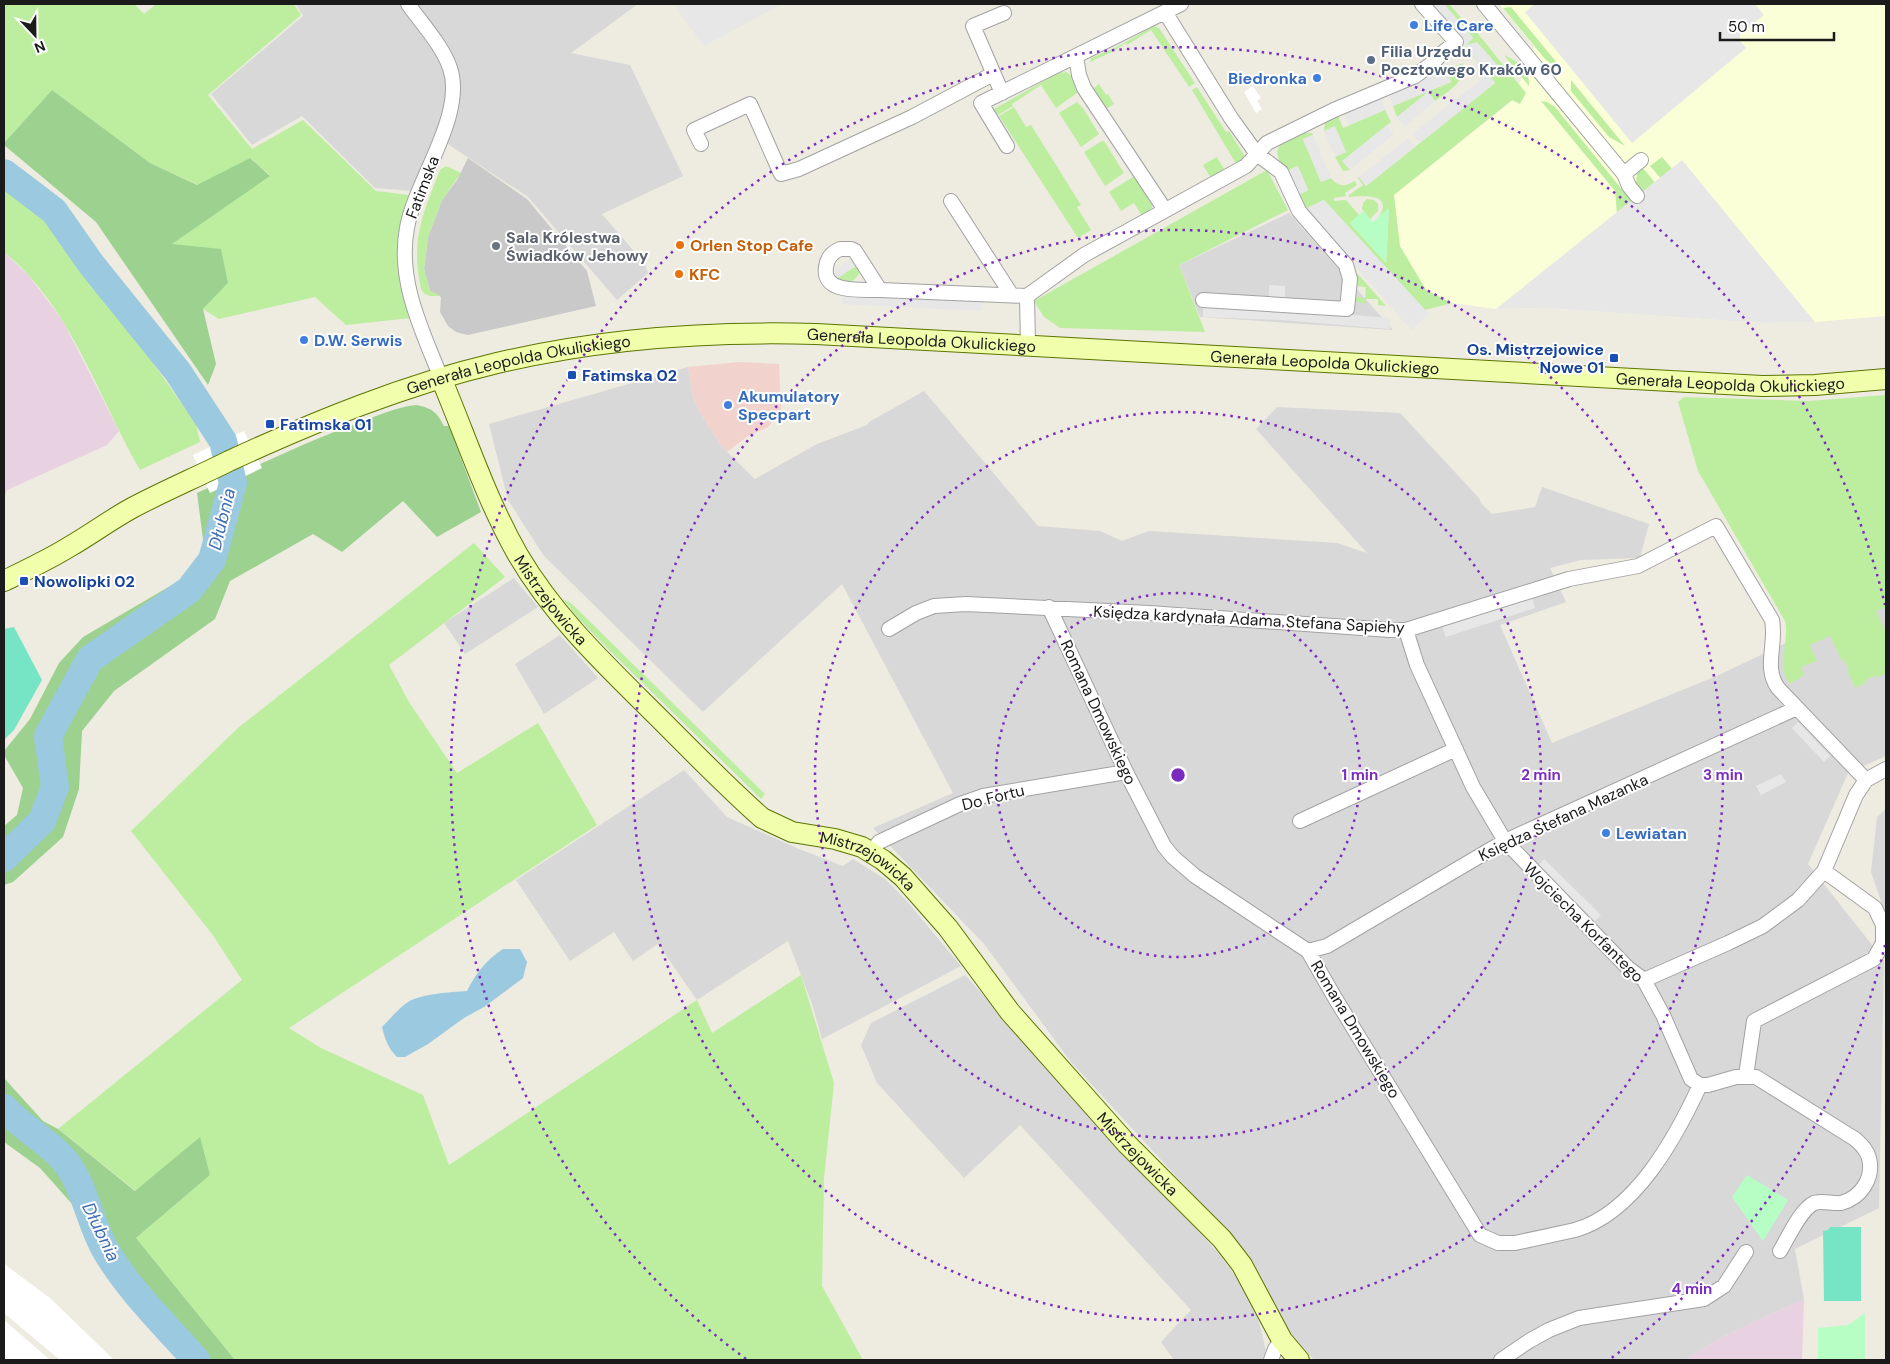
<svg xmlns="http://www.w3.org/2000/svg" width="1890" height="1364" viewBox="0 0 1890 1364" font-family="'DM Sans',sans-serif">
  <rect width="100%" height="100%" fill="#eeebe0"/>
  <path fill="#d9d8d8" d="M296 4H638L571 53 630 65 683 176 602 214 644 263 648 273 617 300 528 197 434 135 412 191 375 188 302 116 252 145 211 94 303 16Z
    M1289 213 1393 330 1200 317 1179 265Z
    M688 367 693 397 701 414 722 447 755 479 817 444 867 425 869 422 924 391 1038 526 1100 531 1122 541 1149 531 1337 543 1367 553 1256 429 1277 407 1400 413 1479 498 1481 503 1492 514 1535 507 1542 487 1649 524 1640 558 1581 560 1550 568 1566 602 1500 625 1552 743 1719 675 1886 595V756L1848 773 1808 864 1884 960 1879 1208 1795 1249 1804 1299 1724 1336 1684 1360H1314L1294 1338 1208 1211 1071 1062 984 944 873 828 953 793 842 584 703 712 544 556 508 500 489 424Z
    M514 578 538 607 465 654 444 623Z
    M560 635 598 678 544 714 515 664Z
    M684 770 727 817 799 849 843 866 853 859 885 879 905 899 961 966 822 1039 812 1004 788 941 697 1000 658 944 633 961 614 932 570 961 516 880Z
    M1886 809V916L1871 872 1877 817Z
    M965 975 1219 1254 1254 1301 1266 1351 1262 1360H1174L1161 1342 1191 1310 1020 1125 964 1178 877 1083 861 1045 871 1023Z"/>
  <path fill="#f1d2cc" d="M740 362 779 364 781 411 768 427 748 436 727 452 722 447 701 414 693 397 688 367Z"/>
  <path fill="#e8d1e1" d="M4 252 29 276 63 321 119 431 107 445 7 490 4 500Z
    M1804 1299 1802 1360H1684L1724 1336Z"/>
  <path fill="#fbffd8" d="M1499 4H1886V316L1815 322 1760 323 1546 308 1496 309 1452 303 1426 290 1399 246 1393 195 1513 100 1534 46Z"/>
  <path fill="#c9c9c9" d="M468 158 527 199 587 271 596 306 468 335 456 332 448 326 440 312 441 297 430 291 424 269 428 237 442 200 457 180Z"/>
  <path fill="#bdeea0" d="M4 4H134L144 14 156 4H294L301 15 208 95 252 149 303 120 376 191 409 195 401 223 411 318 346 325 315 297 219 319 203 309 228 283 172 244 270 175 250 158 198 185 150 163 52 90 4 143Z
    M1444 4H1449L1464 21 1470 24 1526 93 1520 104 1512 100 1394 195 1400 246 1426 290 1452 303 1425 310 1324 200 1305 209 1299 195 1308 190 1298 166 1287 171 1279 161 1277 151 1280 145 1283 143 1304 133H1312L1313 135 1303 139 1321 182 1331 178C1338 187 1345 187 1355 181L1357 185 1345 193 1346 196 1334 198V201L1346 200 1359 215 1350 223 1386 263 1389 209 1378 218C1395 193 1364 196 1349 197V195L1363 185 1358 178 1359 177 1366 186 1495 83 1464 46 1473 38Z
    M1511 7 1558 64 1550 63 1545 59 1503 8Z
    M1154 26 1159 28 1195 83 1189 87 1151 30 1127 45 1126 43 1114 51 1090 62 1091 58 1117 47Z
    M1504 55C1517 61 1530 69 1529 86Z
    M1463 63C1466 82 1449 91 1435 101L1428 92 1397 117 1393 106 1451 82 1446 70Z
    M1067 72 1075 80 1077 93 1056 108 1041 85 1012 104 1013 106 998 115 994 109 1058 73Z
    M1571 80 1625 146 1609 137 1571 91Z
    M1099 84 1106 95 1108 94 1114 104 1104 110 1091 90Z
    M1197 87 1226 132 1229 131 1244 155 1245 159 1238 163 1235 162 1192 90Z
    M1541 101 1547 102 1555 107 1633 203 1617 214 1615 191Z
    M1077 102 1083 108 1099 134 1081 147 1059 113Z
    M1014 107 1026 127 1031 125 1081 205 1077 207 1091 230 1078 238 999 116Z
    M1385 110 1391 122 1343 161 1350 170 1343 171 1335 157 1346 152 1335 127 1324 131 1325 123 1338 116 1343 128Z
    M1102 141H1104L1124 173 1105 186 1084 152Z
    M1217 157 1225 171 1212 180 1203 165Z
    M1662 157 1674 171 1663 181 1650 166Z
    M446 166 461 173 442 200 428 237 424 269 430 291 441 296C435 296 427 297 423 292 420 289 420 282 419 278 412 235 425 209 440 170Z
    M1643 168 1657 185 1645 191 1641 192 1636 184 1637 172Z
    M1267 170 1288 210 1179 265 1205 332 1060 328 1044 317 1034 301Z
    M1136 175 1152 201V208L1142 216 1134 203 1121 211 1109 192Z
    M4 186 43 218 122 319 196 424 200 442 140 470C98 397 71 306 4 252Z
    M1367 199 1374 200 1378 204V211L1370 219 1362 209 1363 203Z
    M859 264 861 268C859 276 856 279 849 283L836 279Z
    M1357 273 1386 306 1378 305V299H1366V304L1355 301 1354 297 1365 298 1366 287 1355 286Z
    M1886 395V607L1876 611 1886 632V666L1884 668 1886 673 1877 678 1876 675 1866 680 1867 682 1855 688 1847 670 1849 669 1844 660 1842 661 1830 636 1810 645 1817 661 1801 667 1804 675 1790 684C1775 665 1790 643 1785 621L1698 471 1678 402 1684 397 1808 401Z
    M474 543 505 577 389 665 409 702 457 773 538 723 597 825 289 1028 321 1048 423 1095 449 1165 697 1000 712 1033 801 975 834 1083 824 1179 822 1286 863 1360H235L136 1238 210 1175 198 1139 136 1191 58 1129 242 980 212 934 131 831 239 727Z
    M563 599 571 603 765 794 761 799 611 652 578 618Z"/>
  <path fill="#9cd190" d="M52 90 150 163 197 185 250 158 270 176 172 244 221 249 228 283 203 309 216 364 208 385 96 222 4 145V143Z
    M416 405C432 408 437 412 444 426H449L481 512 437 537 403 501 342 552 313 534 230 581 215 619 114 691 82 731 79 789 63 837 13 882 4 885V826L17 815 23 788 4 755V751L30 719 59 663 83 637 194 572 204 547 197 493C250 469 303 443 358 423 377 416 396 407 416 405Z
    M4 1078 43 1121 58 1129 135 1191 200 1137 210 1175 136 1238 235 1360H211L40 1168 4 1142Z"/>
  <path fill="#b7fec4" d="M1389 208 1386 263 1350 223 1363 211 1373 222Z
    M1747 1175 1788 1200 1763 1241 1732 1197Z
    M1865 1313V1360H1818V1328L1848 1325Z"/>
  <path fill="#76e5c6" d="M14 627 42 680 14 730 4 740V629Z
    M1830 1227H1861V1301H1824L1823 1231 1828 1230Z"/>
  <path fill="#e7e7e7" d="M673 4H782L704 46Z
    M1429 4H1444L1473 38 1466 45 1477 42 1501 69 1488 74 1495 83 1420 143 1412 134 1488 74Z
    M1535 4H1755L1764 15 1740 34V41L1746 48 1632 143 1525 12Z
    M1446 70 1451 82 1393 106 1388 94Z
    M1428 92 1435 101 1405 126 1397 117Z
    M1381 99 1385 110 1349 125 1344 114Z
    M1387 125 1394 134 1350 170 1342 161Z
    M1335 126 1346 152 1335 157 1324 131Z
    M1313 135 1331 178 1321 182 1303 139Z
    M1408 138 1415 147 1366 186 1359 177Z
    M1682 160 1815 322 1760 323 1546 308 1496 309Z
    M1297 166 1308 190 1299 195 1287 171Z
    M1324 200 1429 314 1411 330 1305 209Z
    M854 257 859 264 836 279 831 272Z
    M1269 285 1285 286V298L1269 297Z
    M840 293 984 300 982 302 981 311 842 304 843 296Z
    M1203 306 1279 309 1390 318V329L1280 320 1203 317Z
    M1532 597 1535 608 1446 637 1442 626Z
    M1798 722 1830 756 1824 762 1792 728Z
    M1781 774 1786 782 1761 795 1756 786Z
    M1544 859 1601 915 1595 921 1539 865Z"/>
  <path fill="#9bc9e0" d="M503 949H520L527 962 523 978 484 1007 464 1018 428 1044 405 1057H397C388 1048 385 1039 382 1027 390 1019 399 1008 408 1002 421 994 451 992 467 991 476 973 486 960 503 949Z"/>
  <path fill="#fff" d="M1253 86 1261 98 1257 101 1262 109 1256 113 1244 92Z
    M244 431 262 468 210 493 193 455Z
    M4 1264 50 1298 114 1360H60L4 1313Z
    M4 1320 50 1360H4Z"/>
  <g fill="none" stroke-linecap="round" stroke-linejoin="round">
    <path stroke="#9bc9e0" stroke-width="28" d="M4 173 54 211 91 264 178 372 223 441 233 483 212 560 189 590 90 659 48 736 55 787 42 821 4 858
      M4 1108C21 1127 47 1140 64 1160 85 1185 89 1221 105 1249 127 1288 166 1326 196 1360"/>
    <defs>
      <path id="street" d="M408 4C422 24 442 45 450 68 466 115 415 181 407 228 397 281 422 330 441 378
        M1484 4 1624 174 1641 160
        M1165 12 1231 118 1257 154 1281 172 1299 211 1346 265 1350 279 1347 309 1203 300
        M1076 56 1079 75 1084 88 1165 210
        M1002 93 973 26 1004 13
        M701 144 694 130 750 104 781 174 799 169 912 117 993 74
        M1007 146 981 103 1181 4
        M1624 174 1629 186 1637 196
        M951 201 1011 294
        M840 249H851L855 251 880 290C863 289 822 295 826 267 827 258 833 252 840 249Z
        M880 290 1027 296 1084 255 1246 166 1267 143 1334 110 1415 76 1434 62 1440 55 1456 42 1422 4
        M1027 296 1028 345
        M1049 607 1126 772 1164 846 1173 857 1195 876 1308 951 1335 998 1480 1235 1498 1243H1515L1575 1230C1635 1213 1676 1137 1700 1085
        M889 629 916 613 934 606 966 604 1149 613 1390 630H1406L1569 579 1638 566 1716 526 1772 620C1777 644 1763 667 1778 688L1866 780
        M1406 630 1417 665 1473 787 1505 841 1628 968 1644 980 1663 1015 1691 1079 1700 1085H1708L1736 1077H1756L1855 1139C1861 1144 1867 1150 1869 1158 1874 1178 1861 1198 1841 1203 1833 1204 1821 1200 1814 1203 1800 1210 1788 1238 1780 1251
        M1300 821 1456 749
        M871 852 879 842 960 804 983 796 1126 772
        M1308 951 1327 946 1505 841 1797 708
        M1644 980 1728 943 1763 926 1798 900 1824 871 1856 795 1866 780 1886 769
        M1746 1076 1754 1021 1874 959 1883 943V925L1875 908 1824 871
        M1271 1360 1275 1349 1282 1340
        M1501 1360 1529 1341 1549 1330 1579 1318 1704 1299 1724 1286 1746 1252"/>
      <g id="secondary">
        <path id="s1" d="M441 378C466 437 486 499 518 555 556 620 612 671 664 723 696 755 728 788 762 818L792 832 835 839 862 847 883 860 903 877 948 928 1010 1012 1127 1144 1222 1239 1242 1265 1282 1340 1299 1360"/>
        <path id="s2" d="M4 581C26 570 48 560 69 547 90 535 110 520 132 508 164 491 197 477 229 461 316 421 404 385 497 363 602 338 709 331 816 334L1762 386 1815 385 1886 379"/>
      </g>
    </defs>
    <use href="#street" stroke="#a2a2a2" stroke-width="16"/>
    <use href="#secondary" stroke="#5b7500" stroke-width="22"/>
    <use href="#street" stroke="#fff" stroke-width="14"/>
    <use href="#secondary" stroke="#f1ffad" stroke-width="20"/>
  </g>
  <g fill="none" stroke="#7b2cbf" stroke-width="2.5" stroke-dasharray="2.5 5">
    <circle cx="1178" cy="775" r="182"/>
    <circle cx="1178" cy="775" r="363"/>
    <circle cx="1178" cy="775" r="545"/>
    <path d="M1885 945A727 727 0 0 1 1610 1359M746 1359A727 727 0 1 1 1885 605"/>
  </g>
  <g fill="#3f7fe0" stroke="#fff" stroke-width="2">
    <circle cx="1414" cy="25" r="5"/>
    <circle cx="1317" cy="78" r="5"/>
    <circle cx="304" cy="340" r="5"/>
    <circle cx="728" cy="405" r="5"/>
    <circle cx="1606" cy="833" r="5"/>
  </g>
  <circle fill="#5c6f8a" stroke="#fff" stroke-width="2" cx="1371" cy="60" r="5"/>
  <g fill="#e8710a" stroke="#fff" stroke-width="2">
    <circle cx="680" cy="245" r="5"/>
    <circle cx="679" cy="274" r="5"/>
  </g>
  <circle fill="#6b7280" stroke="#fff" stroke-width="2" cx="496" cy="246" r="5"/>
  <g fill="#1a4fb4" stroke="#fff" stroke-width="2">
    <rect x="1609" y="353" width="10" height="10" rx="2.5"/>
    <rect x="567" y="370" width="10" height="10" rx="2.5"/>
    <rect x="265" y="419" width="10" height="10" rx="2.5"/>
    <rect x="19" y="576" width="10" height="10" rx="2.5"/>
  </g>
  <g text-anchor="middle" stroke-width="4" stroke-linejoin="round" paint-order="stroke">
    <g font-size="16" font-weight="bold" fill="#366cbe" stroke="#fff" text-anchor="start">
      <text x="1424" y="31">Life Care</text>
      <text x="1307" y="84" text-anchor="end">Biedronka</text>
      <text x="314" y="346">D.W. Serwis</text>
      <text x="738" y="402">Akumulatory<tspan x="738" dy="18">Specpart</tspan></text>
      <text x="1616" y="839">Lewiatan</text>
    </g>
    <g font-size="16" font-weight="bold" fill="#4e5e75" stroke="#fff" text-anchor="start">
      <text x="1381" y="57">Filia Urzędu<tspan x="1381" dy="18">Pocztowego Kraków 60</tspan></text>
    </g>
    <g font-size="16" fill="#1b1b1b" stroke="#fff">
      <text transform="translate(422 187) rotate(-69)" y="6">Fatimska</text>
      <text dy="6" stroke="none"><textPath href="#s2" startOffset="968">Generała Leopolda Okulickiego</textPath></text>
      <text dy="6" stroke="none"><textPath href="#s2" startOffset="1372">Generała Leopolda Okulickiego</textPath></text>
      <text dy="6" stroke="none"><textPath href="#s2" startOffset="562">Generała Leopolda Okulickiego</textPath></text>
      <text dy="6" stroke="none"><textPath href="#s2" startOffset="1778">Generała Leopolda Okulickiego</textPath></text>
      <text dy="6" stroke="none"><textPath href="#s1" startOffset="249">Mistrzejowicka</textPath></text>
      <text transform="translate(1249 619) rotate(3)" y="6">Księdza kardynała Adama Stefana Sapiehy</text>
      <text transform="translate(1099 712) rotate(65)" y="6">Romana Dmowskiego</text>
      <text transform="translate(993 797) rotate(-14)" y="6">Do Fortu</text>
      <text transform="translate(1563 817) rotate(-25)" y="6">Księdza Stefana Mazanka</text>
      <text dy="6" stroke="none"><textPath href="#s1" startOffset="669">Mistrzejowicka</textPath></text>
      <text transform="translate(1584 922) rotate(45)" y="6">Wojciecha Korfantego</text>
      <text transform="translate(1356 1029) rotate(59)" y="6">Romana Dmowskiego</text>
      <text dy="6" stroke="none"><textPath href="#s1" startOffset="1072">Mistrzejowicka</textPath></text>
    </g>
    <g font-size="16" font-weight="bold" fill="#5b616d" stroke="#fff" text-anchor="start">
      <text x="506" y="243">Sala Królestwa<tspan x="506" dy="18">Świadków Jehowy</tspan></text>
    </g>
    <g font-size="16" font-weight="bold" fill="#c56008" stroke="#fff" text-anchor="start">
      <text x="690" y="251">Orlen Stop Cafe</text>
      <text x="689" y="280">KFC</text>
    </g>
    <g font-size="16" font-weight="bold" fill="#164399" stroke="#fff" text-anchor="start">
      <text x="1604" y="355" text-anchor="end">Os. Mistrzejowice<tspan x="1604" dy="18">Nowe 01</tspan></text>
      <text x="582" y="381">Fatimska 02</text>
      <text x="280" y="430">Fatimska 01</text>
      <text x="34" y="587">Nowolipki 02</text>
    </g>
    <g font-size="18" font-style="italic" fill="#416db2" stroke="#fff">
      <text transform="translate(222 519) rotate(-76)" y="6">Dłubnia</text>
      <text transform="translate(101 1232) rotate(64)" y="6">Dłubnia</text>
    </g>
  </g>
  <circle cx="1178" cy="775" r="8" fill="#7b2cbf" stroke="#fff" stroke-width="2.5"/>
  <g font-size="15" text-anchor="middle" font-weight="bold" fill="#7b2cbf" stroke="#fff" stroke-width="4" stroke-linejoin="round" paint-order="stroke">
    <text x="1360" y="780">1 min</text>
    <text x="1541" y="780">2 min</text>
    <text x="1723" y="780">3 min</text>
    <text x="1692" y="1294">4 min</text>
  </g>
  <rect width="1890" height="1364" fill="none" stroke="#1b1b1b" stroke-width="10"/>
  <g transform="translate(35 35) rotate(158)" stroke="#ffffff" stroke-width="4" paint-order="stroke">
  <path d="M0-4L9 19L0 12L-9 19Z" fill="#1b1b1b"/>
  <text y="-8" font-size="14" font-weight="bold" text-anchor="middle" fill="#1b1b1b">N</text>
  </g>
  <path d="M1720 32v8h114v-8" fill="none" stroke="#1b1b1b" stroke-width="2.5"/>
  <text x="1728" y="32" font-size="15" fill="#1b1b1b" stroke="#ffffff" stroke-width="4" paint-order="stroke">50 m</text>
</svg>
